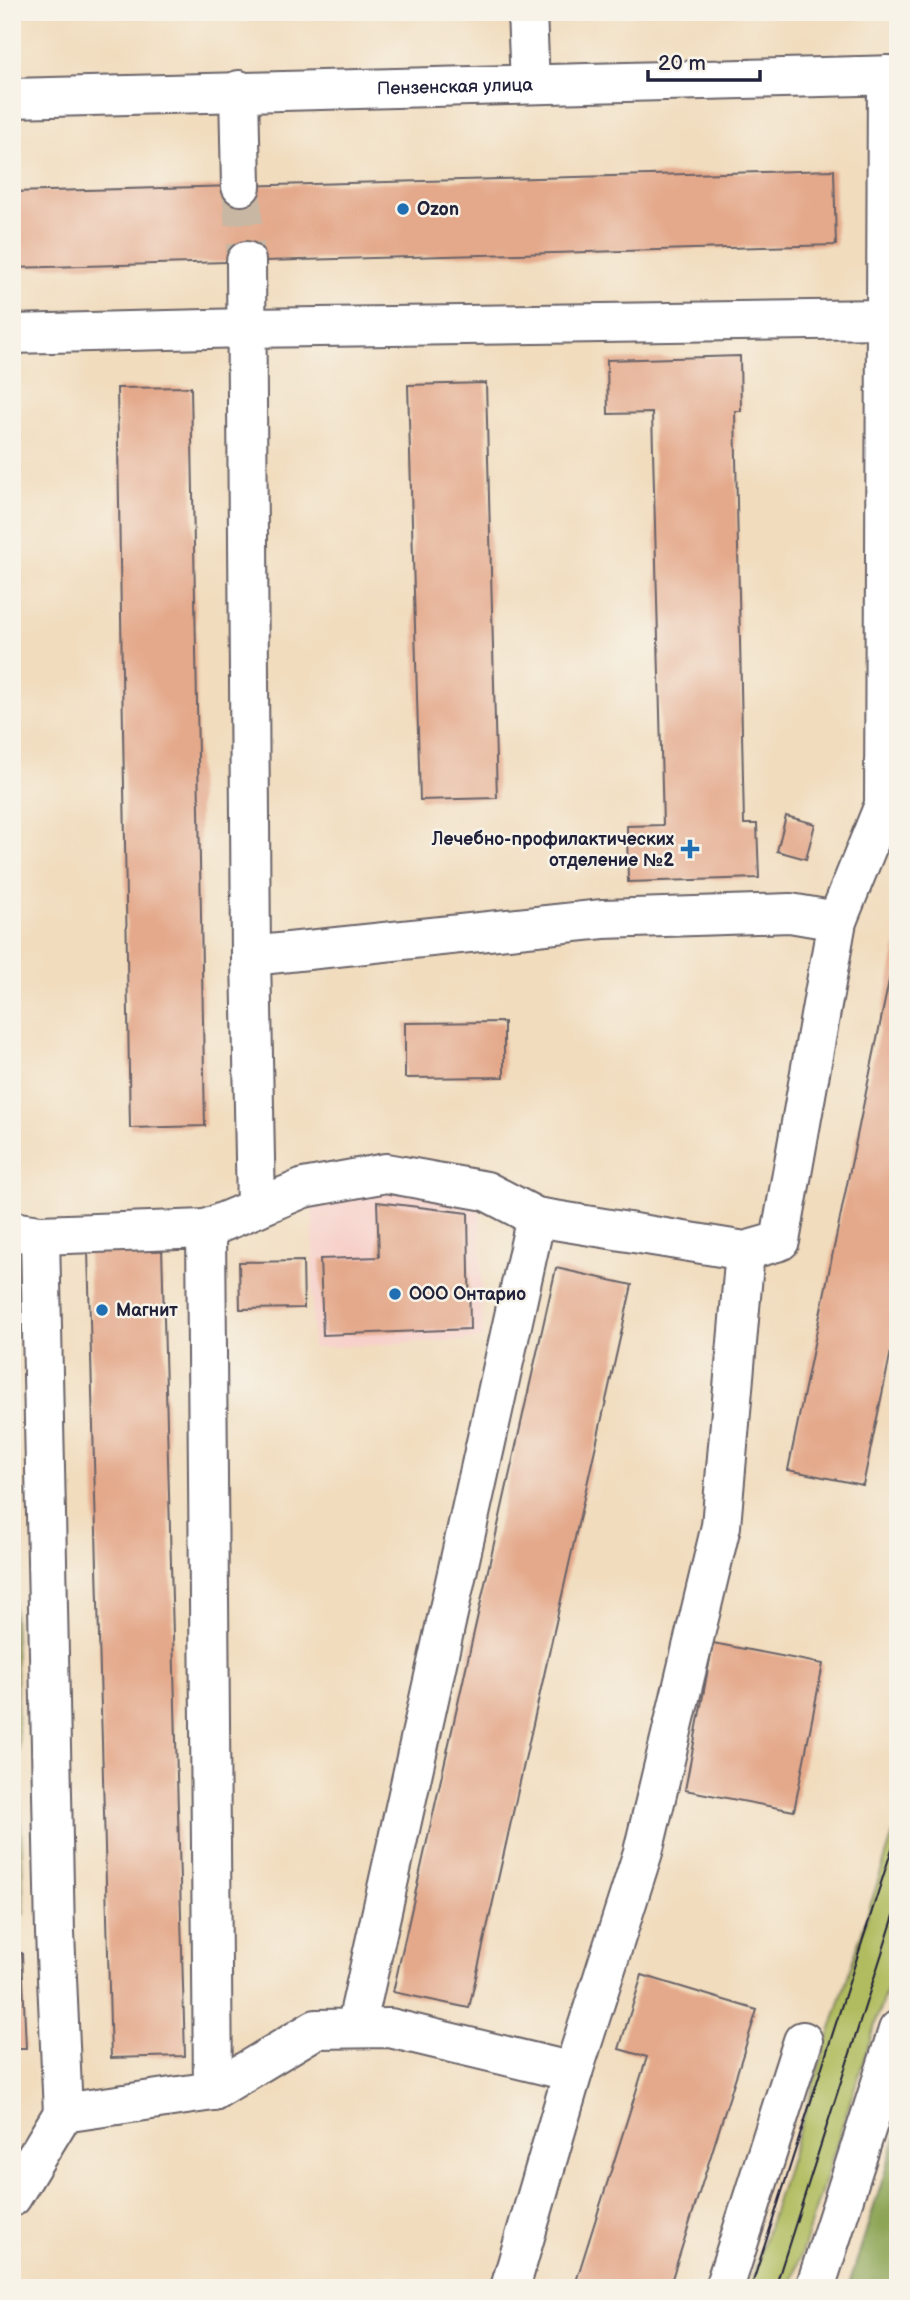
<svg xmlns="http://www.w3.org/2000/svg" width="910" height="2300" viewBox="0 0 910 2300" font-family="'Balsamiq Sans',sans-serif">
  <rect width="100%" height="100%" fill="#f7f3e8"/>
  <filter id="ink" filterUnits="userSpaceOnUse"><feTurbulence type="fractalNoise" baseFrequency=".0143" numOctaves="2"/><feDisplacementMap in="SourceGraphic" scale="14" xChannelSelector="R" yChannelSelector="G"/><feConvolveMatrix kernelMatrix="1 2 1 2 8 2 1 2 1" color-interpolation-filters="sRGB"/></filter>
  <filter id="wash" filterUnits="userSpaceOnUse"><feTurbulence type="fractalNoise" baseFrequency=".00686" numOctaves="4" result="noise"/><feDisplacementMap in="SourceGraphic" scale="28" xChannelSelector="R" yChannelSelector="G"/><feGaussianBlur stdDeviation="1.57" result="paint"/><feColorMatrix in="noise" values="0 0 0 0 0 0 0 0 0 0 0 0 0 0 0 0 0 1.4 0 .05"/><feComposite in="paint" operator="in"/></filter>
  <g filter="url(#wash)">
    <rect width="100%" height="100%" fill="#f1dcbd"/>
    <path fill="#f7d0ca" d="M384 1184 480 1205 483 1339 312 1348 313 1205Z"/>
    <path fill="#b0bc5e" stroke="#696f4c" stroke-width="2" d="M12 1542 24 1914H12Z
      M898 1818V1953L790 2288H749Z"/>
    <path fill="#8ca455" stroke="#576348" stroke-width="2" d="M898 2131V2288H848Z"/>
    <g id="blocks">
      <path fill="#e4a98b" d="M834 170 836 245 12 268V192Z
        M740 356 741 411H735L744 824H757L759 878 628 882 627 826 663 825 652 413 608 414 607 360Z
        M486 383 497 798 420 800 408 385Z
        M191 387 205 1126 130 1128 117 388Z
        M786 816 815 824 806 859 777 851Z
        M897 942 898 1318 863 1485 788 1470Z
        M504 1022V1077L405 1078V1023Z
        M377 1202 468 1213 470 1329 323 1335 320 1259 379 1257Z
        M162 1248 185 2056 111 2058 88 1251Z
        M303 1261 304 1308 240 1309 239 1262Z
        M556 1268 632 1285 469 2008 393 1992Z
        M713 1643 823 1664 794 1811 685 1790Z
        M22 1953 26 2049H12V1954Z
        M642 1975 757 2010 669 2288H574L647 2057 619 2049Z"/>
    </g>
  </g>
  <g filter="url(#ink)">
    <use href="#blocks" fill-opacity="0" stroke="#6a6368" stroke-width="2"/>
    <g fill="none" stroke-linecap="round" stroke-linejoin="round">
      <path stroke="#c8b7a3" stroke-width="38" stroke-dasharray="38 19" stroke-linecap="butt" d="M241 186 246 261"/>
      <defs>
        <g id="minor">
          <path d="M527 12 530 84"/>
          <path d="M239 90 241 186"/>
          <path id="s1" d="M12 98 898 75"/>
          <path d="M246 261 251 956 256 1208"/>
          <path d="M12 334 246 328 887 319"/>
          <path d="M251 956 603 919 790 913 837 921"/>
          <path d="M206 1229 304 1188 386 1173 486 1191 536 1217 745 1251 780 1241 837 921 884 805 887 75"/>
          <path d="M12 1231 40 1235 206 1229 213 2091 63 2113"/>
          <path d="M356 2028 536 1217"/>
          <path d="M213 2091 316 2029 390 2028 573 2072 643 1852 721 1526 745 1251"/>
          <path d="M12 2197 63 2113 55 1933 40 1235"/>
          <path d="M510 2288 573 2072"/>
          <path d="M724 2288 803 2041"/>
          <path d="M815 2288 898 2030"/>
        </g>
      </defs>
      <use href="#minor" stroke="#6a6368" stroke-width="42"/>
      <use href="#minor" stroke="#fff" stroke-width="38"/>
      <path stroke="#22223b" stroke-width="2" d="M751 2288 898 1830
        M775 2288 898 1903"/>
    </g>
  </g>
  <g fill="#1f6fb2" stroke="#f7f3e8" stroke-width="2.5">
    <circle cx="403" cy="209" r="7"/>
    <path d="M686.5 838.5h7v7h7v7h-7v7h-7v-7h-7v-7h7z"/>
    <circle cx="395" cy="1294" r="7"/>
    <circle cx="102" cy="1310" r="7"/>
  </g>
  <g text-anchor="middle" stroke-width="5" stroke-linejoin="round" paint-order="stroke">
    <g font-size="18" fill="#22223b" stroke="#f7f3e8">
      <text dy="6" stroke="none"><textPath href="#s1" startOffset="443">Пензенская улица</textPath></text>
    </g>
    <g font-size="18" font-weight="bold" fill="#22223b" stroke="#f7f3e8" text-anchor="start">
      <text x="417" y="215">Ozon</text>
      <text x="674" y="845" text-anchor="end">Лечебно-профилактических<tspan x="674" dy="21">отделение №2</tspan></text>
      <text x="409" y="1300">ООО Онтарио</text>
      <text x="116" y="1316">Магнит</text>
    </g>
  </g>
  <rect width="910" height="2300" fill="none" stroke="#f7f3e8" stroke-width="42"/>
  <path d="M648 70v10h112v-10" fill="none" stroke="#22223b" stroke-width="3.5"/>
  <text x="658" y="70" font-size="21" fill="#22223b" stroke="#f7f3e8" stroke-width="5" paint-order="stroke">20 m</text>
</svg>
